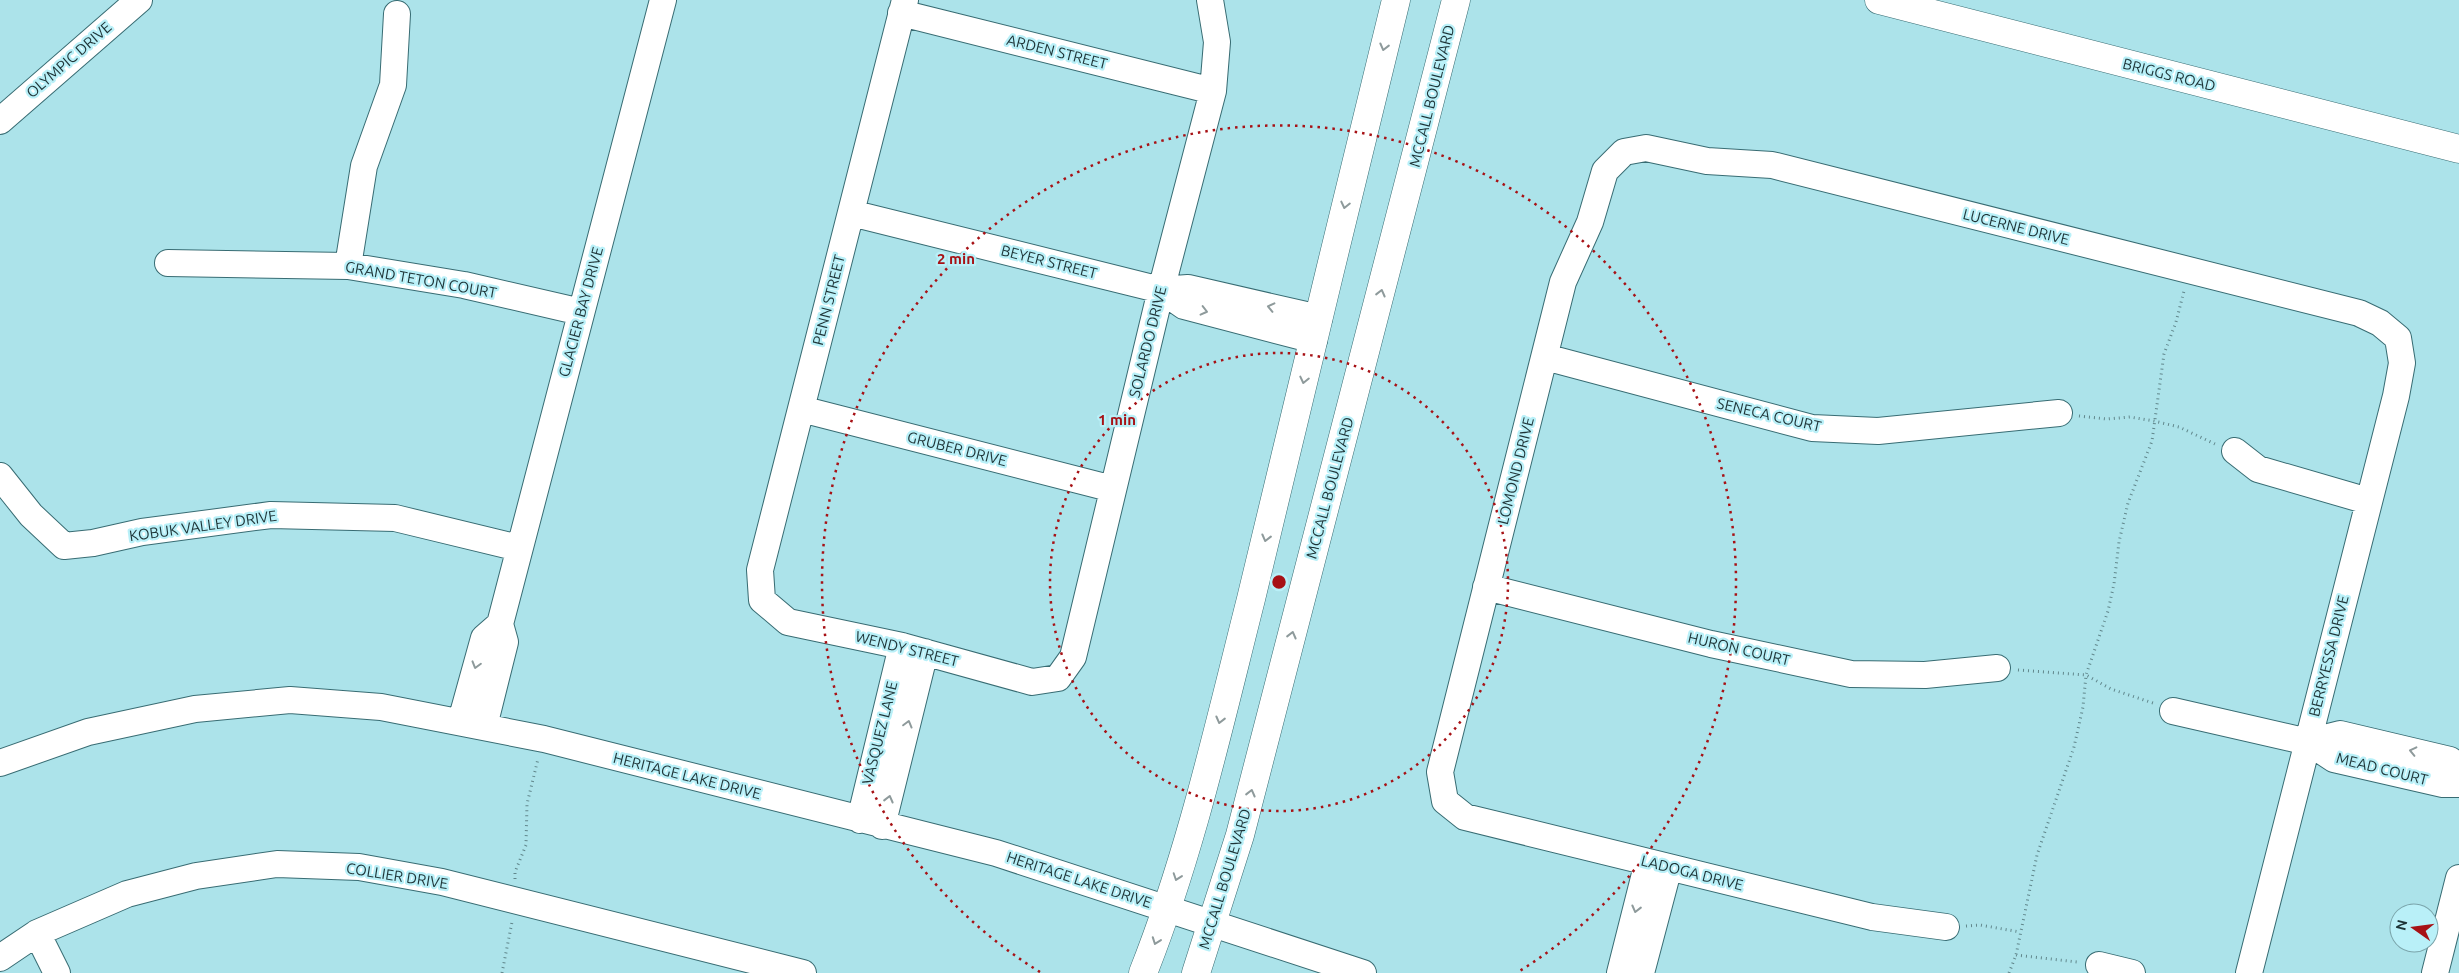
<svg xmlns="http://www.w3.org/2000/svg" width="2459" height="973" viewBox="0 0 2459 973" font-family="Ubuntu,sans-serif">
  <rect width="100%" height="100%" fill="#ace3ea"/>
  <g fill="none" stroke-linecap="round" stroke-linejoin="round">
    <defs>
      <path id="minor" d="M905 0 760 570 762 600 788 622 902 646 1032 682 1058 678 1073 657 1161 290 1213 91 1217 42 1210 0
        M901 13 1213 91
        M0 121 139 0
        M851 213 1161 290 1188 288 1319 318
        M168 263 348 266 464 285 581 312
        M348 266 364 166 393 85 397 14
        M1161 290 1184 306 1314 340
        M1545 357 1812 428 1878 431 2059 413
        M801 409 1113 489
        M2235 451 2258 469 2368 501
        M0 476 31 515 64 546 93 543 142 532 271 515 395 518 519 548
        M1486 587 1711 644 1851 674 1925 675 1997 668
        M2173 711 2308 742 2334 759 2443 784H2459
        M461 721 484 638 500 624
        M484 726 505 642 500 624 663 0
        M2308 742 2340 734 2450 760 2459 767
        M0 763 88 732 195 709 290 700 381 707 544 739 996 853 1363 973
        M860 820 902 646
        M882 826 925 652
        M1946 927 1872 917 1465 817 1445 801 1440 772 1563 282 1590 222 1605 171 1624 152 1646 148 1707 161 1772 165 2359 313 2380 323 2398 338 2402 363 2396 396 2249 973
        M37 933 57 973
        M0 958 37 933 127 894 196 876 277 864 359 867 442 882 803 973
        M2099 965 2132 973
        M1620 973 1648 862
        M1641 973 1669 867
        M2435 973 2459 878"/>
      <path id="major" d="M1879 0 2459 149
        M1143 973C1191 852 1219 725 1251 599 1300 400 1346 199 1396 0
        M1196 973 1240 835 1456 0"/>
    </defs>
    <use href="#minor" stroke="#386c73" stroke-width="28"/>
    <use href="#major" stroke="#386c73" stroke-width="29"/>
    <path stroke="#61878c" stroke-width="3" stroke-dasharray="1 4" stroke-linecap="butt" d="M2079 416 2107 419 2130 417 2154 421 2179 427 2215 444
      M2018 670 2086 675 2111 689 2153 703
      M515 879V872L526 845 527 804 538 759
      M1966 926 1980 925 2020 932
      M2016 955 2077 962
      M502 973 512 922
      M2009 973 2016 955 2037 855 2074 747 2083 707 2086 675 2108 611 2114 584 2119 542 2128 503 2152 441 2164 354 2176 322 2184 291"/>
    <use href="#minor" stroke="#fff" stroke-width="26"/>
    <use href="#major" stroke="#fff" stroke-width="28"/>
  </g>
  <defs><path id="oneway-chevron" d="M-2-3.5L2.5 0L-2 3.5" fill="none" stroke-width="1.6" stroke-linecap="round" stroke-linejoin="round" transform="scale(1.25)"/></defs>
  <g stroke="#8e9a9b">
    <use href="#oneway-chevron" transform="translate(1384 47) rotate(104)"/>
    <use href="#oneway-chevron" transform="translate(1345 205) rotate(103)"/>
    <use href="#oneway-chevron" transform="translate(1381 293) rotate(-76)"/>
    <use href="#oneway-chevron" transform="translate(1271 307) rotate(-167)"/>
    <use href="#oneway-chevron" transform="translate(1204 311) rotate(14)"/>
    <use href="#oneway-chevron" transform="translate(1304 380) rotate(103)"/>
    <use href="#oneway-chevron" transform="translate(1266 538) rotate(104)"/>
    <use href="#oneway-chevron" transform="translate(1292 635) rotate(-76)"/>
    <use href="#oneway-chevron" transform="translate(476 665) rotate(106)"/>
    <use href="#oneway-chevron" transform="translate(1220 720) rotate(104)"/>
    <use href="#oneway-chevron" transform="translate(908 724) rotate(-75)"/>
    <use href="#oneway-chevron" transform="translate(2413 751) rotate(-167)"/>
    <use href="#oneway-chevron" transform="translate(1251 793) rotate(-76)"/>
    <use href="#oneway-chevron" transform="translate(889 799) rotate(-76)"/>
    <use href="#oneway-chevron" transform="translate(1177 877) rotate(109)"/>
    <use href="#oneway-chevron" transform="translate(1636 909) rotate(104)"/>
    <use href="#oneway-chevron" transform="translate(1156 941) rotate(110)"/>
  </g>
  <g fill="none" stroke="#a71115" stroke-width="2.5" stroke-dasharray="2.5 5">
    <circle cx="1279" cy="582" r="229"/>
    <path d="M1040 972A457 457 0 1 1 1518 972"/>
  </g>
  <g text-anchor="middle" stroke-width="4.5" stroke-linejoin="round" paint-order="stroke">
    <g font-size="15" fill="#1e3437" stroke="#b9f0f8">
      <text transform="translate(1057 52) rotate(14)" y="5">ARDEN STREET</text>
      <text transform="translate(69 60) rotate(-41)" y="5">OLYMPIC DRIVE</text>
      <text transform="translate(2169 75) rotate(14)" y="5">BRIGGS ROAD</text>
      <text transform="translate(1432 96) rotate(-76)" y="5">MCCALL BOULEVARD</text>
      <text transform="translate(2016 227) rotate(14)" y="5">LUCERNE DRIVE</text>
      <text transform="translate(1049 262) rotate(14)" y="5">BEYER STREET</text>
      <text transform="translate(421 280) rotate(10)" y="5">GRAND TETON COURT</text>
      <text transform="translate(829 300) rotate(-76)" y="5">PENN STREET</text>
      <text transform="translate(581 312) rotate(-75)" y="5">GLACIER BAY DRIVE</text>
      <text transform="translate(1148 342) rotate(-76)" y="5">SOLARDO DRIVE</text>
      <text transform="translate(1769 415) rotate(13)" y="5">SENECA COURT</text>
      <text transform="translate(957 449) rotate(14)" y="5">GRUBER DRIVE</text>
      <text transform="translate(1516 471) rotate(-76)" y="5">LOMOND DRIVE</text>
      <text transform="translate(1330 488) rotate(-75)" y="5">MCCALL BOULEVARD</text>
      <text transform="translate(203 526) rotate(-8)" y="5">KOBUK VALLEY DRIVE</text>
      <text transform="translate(907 649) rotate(14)" y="5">WENDY STREET</text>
      <text transform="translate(1739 649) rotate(13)" y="5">HURON COURT</text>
      <text transform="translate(2329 656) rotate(-76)" y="5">BERRYESSA DRIVE</text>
      <text transform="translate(880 733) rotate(-76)" y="5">VASQUEZ LANE</text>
      <text transform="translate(2382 769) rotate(14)" y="5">MEAD COURT</text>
      <text transform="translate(687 776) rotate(14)" y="5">HERITAGE LAKE DRIVE</text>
      <text transform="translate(1692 873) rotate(14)" y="5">LADOGA DRIVE</text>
      <text transform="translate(397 876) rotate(9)" y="5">COLLIER DRIVE</text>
      <text transform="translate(1225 879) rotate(-73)" y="5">MCCALL BOULEVARD</text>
      <text transform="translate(1079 880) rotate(18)" y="5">HERITAGE LAKE DRIVE</text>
    </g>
  </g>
  <circle cx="1279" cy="582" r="8" fill="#a71115" stroke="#b9f0f8" stroke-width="2.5"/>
  <g font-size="15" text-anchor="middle" font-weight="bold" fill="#a71115" stroke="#b9f0f8" stroke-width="4.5" stroke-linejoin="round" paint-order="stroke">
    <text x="956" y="264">2 min</text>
    <text x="1117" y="425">1 min</text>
  </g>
  <g transform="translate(2414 928) rotate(284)"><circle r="24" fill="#b9f0f8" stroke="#7ba5ab"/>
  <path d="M0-4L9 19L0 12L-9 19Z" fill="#a71115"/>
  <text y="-8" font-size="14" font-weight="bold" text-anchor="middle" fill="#1e3437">N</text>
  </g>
</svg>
